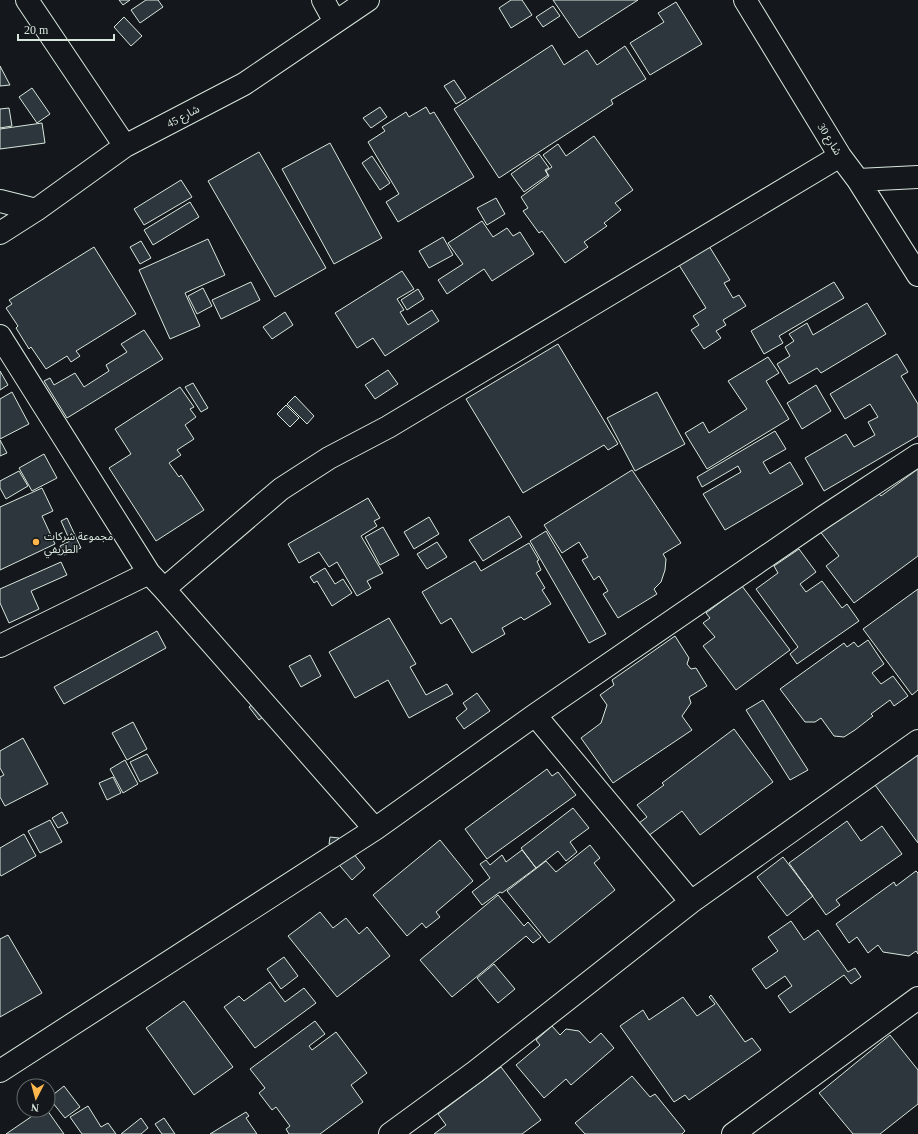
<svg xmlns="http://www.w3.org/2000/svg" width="918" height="1134" viewBox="0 0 918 1134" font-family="'Times New Roman','Noto Sans Arabic',serif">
  <rect width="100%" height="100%" fill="#14181c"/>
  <path fill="#2c363c" stroke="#d8e6dc" d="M119 0H130L123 5Z
    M146 0H158L163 7 140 23 131 10Z
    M511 0H522L532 15 511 28 499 8Z
    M553 0H638L579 38Z
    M676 2 702 44 650 75 630 43 664 22 658 13Z
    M553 6 560 16 543 27 536 17Z
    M124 17 142 36 131 46 114 27Z
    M552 45 564 65 587 50 597 65 625 46 646 79 611 100 613 104 499 178 454 109Z
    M0 66 10 85 0 86Z
    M454 80 466 98 456 104 444 86Z
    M32 88 50 114 37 123 19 97Z
    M380 107 387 117 371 128 363 118Z
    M426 107 430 114 434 112 474 177 398 222 386 202 399 194 368 142 385 131 382 127 406 112 409 117Z
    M9 108 12 126 0 128V109Z
    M42 123 45 143 0 149V129Z
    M594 136 633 190 615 203 621 210 604 223 607 226 584 242 588 247 565 263 542 231 539 233 523 211 528 208 521 197 549 176 546 171 552 167 543 155 558 144 566 156Z
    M330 143 382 238 334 264 282 169Z
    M259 152 326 268 275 297 208 181Z
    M539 154 549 168 545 170 548 175 524 192 511 174Z
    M372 156 390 183 380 190 362 163Z
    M181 180 192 197 144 225 134 209Z
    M496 198 505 214 487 225 477 208Z
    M190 202 199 217 153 245 144 230Z
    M482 221 493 237 507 228 513 236 520 232 534 254 492 281 484 269 447 294 438 280 463 264 448 243Z
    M443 237 453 255 429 268 419 251Z
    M208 239 225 275 185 293 200 326 170 339 139 270Z
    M141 241 151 258 140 264 130 247Z
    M709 246 730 280 724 283 733 298 739 295 746 306 723 320 726 325 716 331 721 338 704 349 691 330 699 325 693 316 706 308 679 265Z
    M94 247 136 314 76 351 80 356 71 362 67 356 46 369 31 347 29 349 16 328 18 326 6 308 12 304 9 300Z
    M402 271 414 289 397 299 404 310 400 312 408 325 432 310 439 321 385 356 373 338 357 348 335 313Z
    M251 282 260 300 221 319 212 300Z
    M834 282 844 298 779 336 783 343 764 354 751 331Z
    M203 288 212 306 197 314 188 296Z
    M418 289 424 299 407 310 401 300Z
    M867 303 886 334 821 373 817 368 789 384 777 364 790 356 785 347 794 341 789 334 807 323 813 335Z
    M285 312 293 325 272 339 263 327Z
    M144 330 163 359 67 418 44 381 50 378 54 385 75 373 84 387 109 371 106 365 127 352 121 344Z
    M558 344 618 444 608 450 604 445 523 493 466 399Z
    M897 354 908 372 901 376 918 404V436L824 491 805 458 846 434 854 447 875 435 868 422 878 417 870 404 845 419 830 394Z
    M768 357 779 373 766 381 789 419 707 469 685 433 703 422 709 433 747 409 728 381Z
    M388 370 398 384 375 399 365 385Z
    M0 371 8 385 0 390Z
    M193 383 208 408 201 412 185 387Z
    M816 385 831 411 802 429 787 403Z
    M180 387 194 407 190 409 196 417 185 425 194 439 177 450 181 455 169 463 179 477 181 475 204 510 156 541 109 468 131 454 115 429Z
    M12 392 29 424 0 439V399Z
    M657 392 685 444 635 471 607 418Z
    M295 396 314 416 307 424 287 404Z
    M286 405 299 418 290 427 277 414Z
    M775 431 786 449 763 462 770 474 790 462 803 484 725 530 703 494 741 472 738 466 702 487 697 477Z
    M0 440 7 453 0 456Z
    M44 454 57 478 32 491 19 468Z
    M918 469V556L854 603 826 566 839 556 819 530 875 489 881 496Z
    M632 470 681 543 663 554 666 559 665 570 661 582 654 589 657 594 618 618 603 594 608 591 599 576 594 580 582 560 588 557 579 542 562 553 544 525Z
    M19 471 28 486 6 499 0 488V481Z
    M42 488 53 511 42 516 55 544 0 570V507Z
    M368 498 380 518 374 521 377 526 361 536 383 573 367 581 371 588 357 596 337 562 329 567 319 552 299 563 288 544Z
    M509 516 522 537 483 561 469 540Z
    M429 517 439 534 414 549 404 532Z
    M67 518 81 548 64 555 60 546 70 541 61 521Z
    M383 527 399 555 380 565 365 537Z
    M546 531 606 634 589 643 530 541Z
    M437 542 447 557 427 569 417 554Z
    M529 543 539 560 537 561 541 570 536 573 545 588 542 590 551 604 524 620 521 617 502 628 505 634 472 653 451 618 441 624 422 592 475 561 481 571Z
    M799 549 816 572 800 584 806 592 822 581 842 608 847 604 859 621 797 664 790 654 798 647 756 589 778 573 774 566Z
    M61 562 67 575 31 591 39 609 9 623 0 603V589Z
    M325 568 335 584 343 579 352 593 332 606 317 581 314 583 310 577Z
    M742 586 790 650 736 690 703 646 715 637 703 623 710 618 706 613Z
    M918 589V690L912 695 863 629Z
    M389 618 416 664 410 667 426 695 447 684 453 694 409 718 388 680 355 698 329 652Z
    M157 631 166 648 64 704 54 687Z
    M675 636 689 658 687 664 691 669 696 668 707 686 689 697 691 703 682 716 692 730 613 783 581 738 601 723 607 705 600 695 614 685 612 680Z
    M868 640 884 664 872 673 881 684 893 676 908 696 894 706 890 700 871 714 873 716 855 730 844 737 834 736 821 718 815 722H805L780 689 844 643 847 647 854 642 858 647Z
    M310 655 321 676 301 687 289 666Z
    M477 693 490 711 464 729 456 718 467 709 463 703Z
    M258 700 268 713 259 720 249 707Z
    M763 700 808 770 790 780 746 710Z
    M133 722 147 749 127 760 112 733Z
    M734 729 773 782 700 835 682 811 648 836 639 823 647 817 637 805 664 785 662 783Z
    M23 738 48 784 5 806 0 797V777L4 775 0 768V751Z
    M918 753V843L875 785Z
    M147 754 158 773 140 782 130 762Z
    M125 760 138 784 123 793 110 769Z
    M547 769 552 776 558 772 576 795 487 859 465 829Z
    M113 777 121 793 107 800 99 783Z
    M573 808 589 828 570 842 577 852 566 861 558 851 536 868 521 848Z
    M62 812 68 823 58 828 52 818Z
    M50 820 62 842 40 853 28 831Z
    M847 821 861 841 882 826 902 854 836 900 840 905 826 915 789 863Z
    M24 834 36 856 1 876 0 874V848Z
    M330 837 339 838 338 845 329 844Z
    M440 840 473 881 436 912 440 917 426 928 422 923 407 936 373 895Z
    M590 845 600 858 594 863 615 890 549 943 507 891 546 861 556 872Z
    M349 848 365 868 352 880 335 860Z
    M522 850 536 868 502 893 500 892 482 905 472 892 490 878 480 864 486 860 490 865 502 855 506 862Z
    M783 857 813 896 787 916 757 877Z
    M916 871 918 873V954L916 951 909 956 883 952 878 945 868 953 857 937 849 943 836 924 894 882 896 886Z
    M498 895 524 926 528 922 541 937 533 943 526 936 452 997 420 960Z
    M320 912 333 928 346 918 359 934 367 927 390 956 337 997 288 936Z
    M791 921 804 940 818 930 848 972 855 968 861 977 851 984 844 975 790 1013 778 996 792 986 785 976 766 989 752 969 778 951 768 937Z
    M8 935 42 993 0 1017V939Z
    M284 957 298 976 281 989 267 969Z
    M494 964 515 989 498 1003 477 978Z
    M270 982 285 1002 304 988 316 1003 255 1048 224 1007 239 996 244 1001Z
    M711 995 745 1042 752 1038 761 1050 689 1100 685 1095 674 1102 620 1026 643 1010 649 1020 683 997 697 1016 715 1004 709 997Z
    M184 1001 233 1067 194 1095 146 1028Z
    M315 1021 325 1034 309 1046 312 1050 336 1032 367 1073 351 1085 363 1102 320 1134H289L286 1129 290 1126 276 1107 272 1110 259 1093 265 1088 250 1069Z
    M552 1026 560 1035 566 1029 579 1031 590 1043 601 1033 614 1048 571 1085 566 1079 544 1098 516 1065 540 1045 536 1040Z
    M890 1035 918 1070V1104L880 1134H853L819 1093Z
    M501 1067 541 1120 522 1134H434L446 1125 438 1114Z
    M632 1076 650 1097 655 1094 685 1131 682 1134H585L575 1123Z
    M64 1086 80 1107 65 1118 49 1098Z
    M88 1106 101 1127 108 1123 116 1134H82L70 1117Z
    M41 1110H47L64 1134H6Z
    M246 1112 249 1116 246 1118 257 1134H210Z
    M141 1118 148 1128 141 1134H121Z
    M164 1118 175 1134H162L155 1124Z"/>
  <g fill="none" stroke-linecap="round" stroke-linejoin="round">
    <defs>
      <path id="minor" d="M27 0 125 146
        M323 0 335 22
        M745 0 840 156 858 180 918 275
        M858 180 918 177
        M0 201 36 210
        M0 233 36 210 125 146 244 84 368 0
        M0 336 149 573
        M164 589 375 829
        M0 646 149 573 164 589 281 489 329 458 388 427 840 156
        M535 715 691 902
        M0 1071 375 829 535 715 825 516 918 455
        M390 1134 475 1072 691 902 918 741
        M733 1134 918 998"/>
    </defs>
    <use href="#minor" stroke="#d8e6dc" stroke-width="24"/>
    <use href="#minor" stroke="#14181c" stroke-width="22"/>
  </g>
  <circle fill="#ffb74d" stroke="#14181c" stroke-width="1.5" cx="36" cy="542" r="4"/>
  <g text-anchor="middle" stroke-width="3" stroke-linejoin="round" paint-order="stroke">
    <g font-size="11" fill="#d8e6dc" stroke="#14181c">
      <text transform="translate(183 116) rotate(-28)" y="4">شارع 45</text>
      <text transform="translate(830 139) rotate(58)" y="4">شارع 30</text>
    </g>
    <g font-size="11" fill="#d8e6dc" stroke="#14181c" text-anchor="start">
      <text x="44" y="540">مجموعة شركات<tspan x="44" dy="13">الطريفي</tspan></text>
    </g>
  </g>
  <g transform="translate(36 1098) rotate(186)"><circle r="19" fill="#14181c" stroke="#626a69"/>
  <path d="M0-3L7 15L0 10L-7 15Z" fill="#ffb74d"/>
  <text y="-6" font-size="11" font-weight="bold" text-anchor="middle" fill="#d8e6dc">N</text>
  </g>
  <path d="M18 34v6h96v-6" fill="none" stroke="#d8e6dc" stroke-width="2"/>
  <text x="24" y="34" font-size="12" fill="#d8e6dc" stroke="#14181c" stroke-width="3" paint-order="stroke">20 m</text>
</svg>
